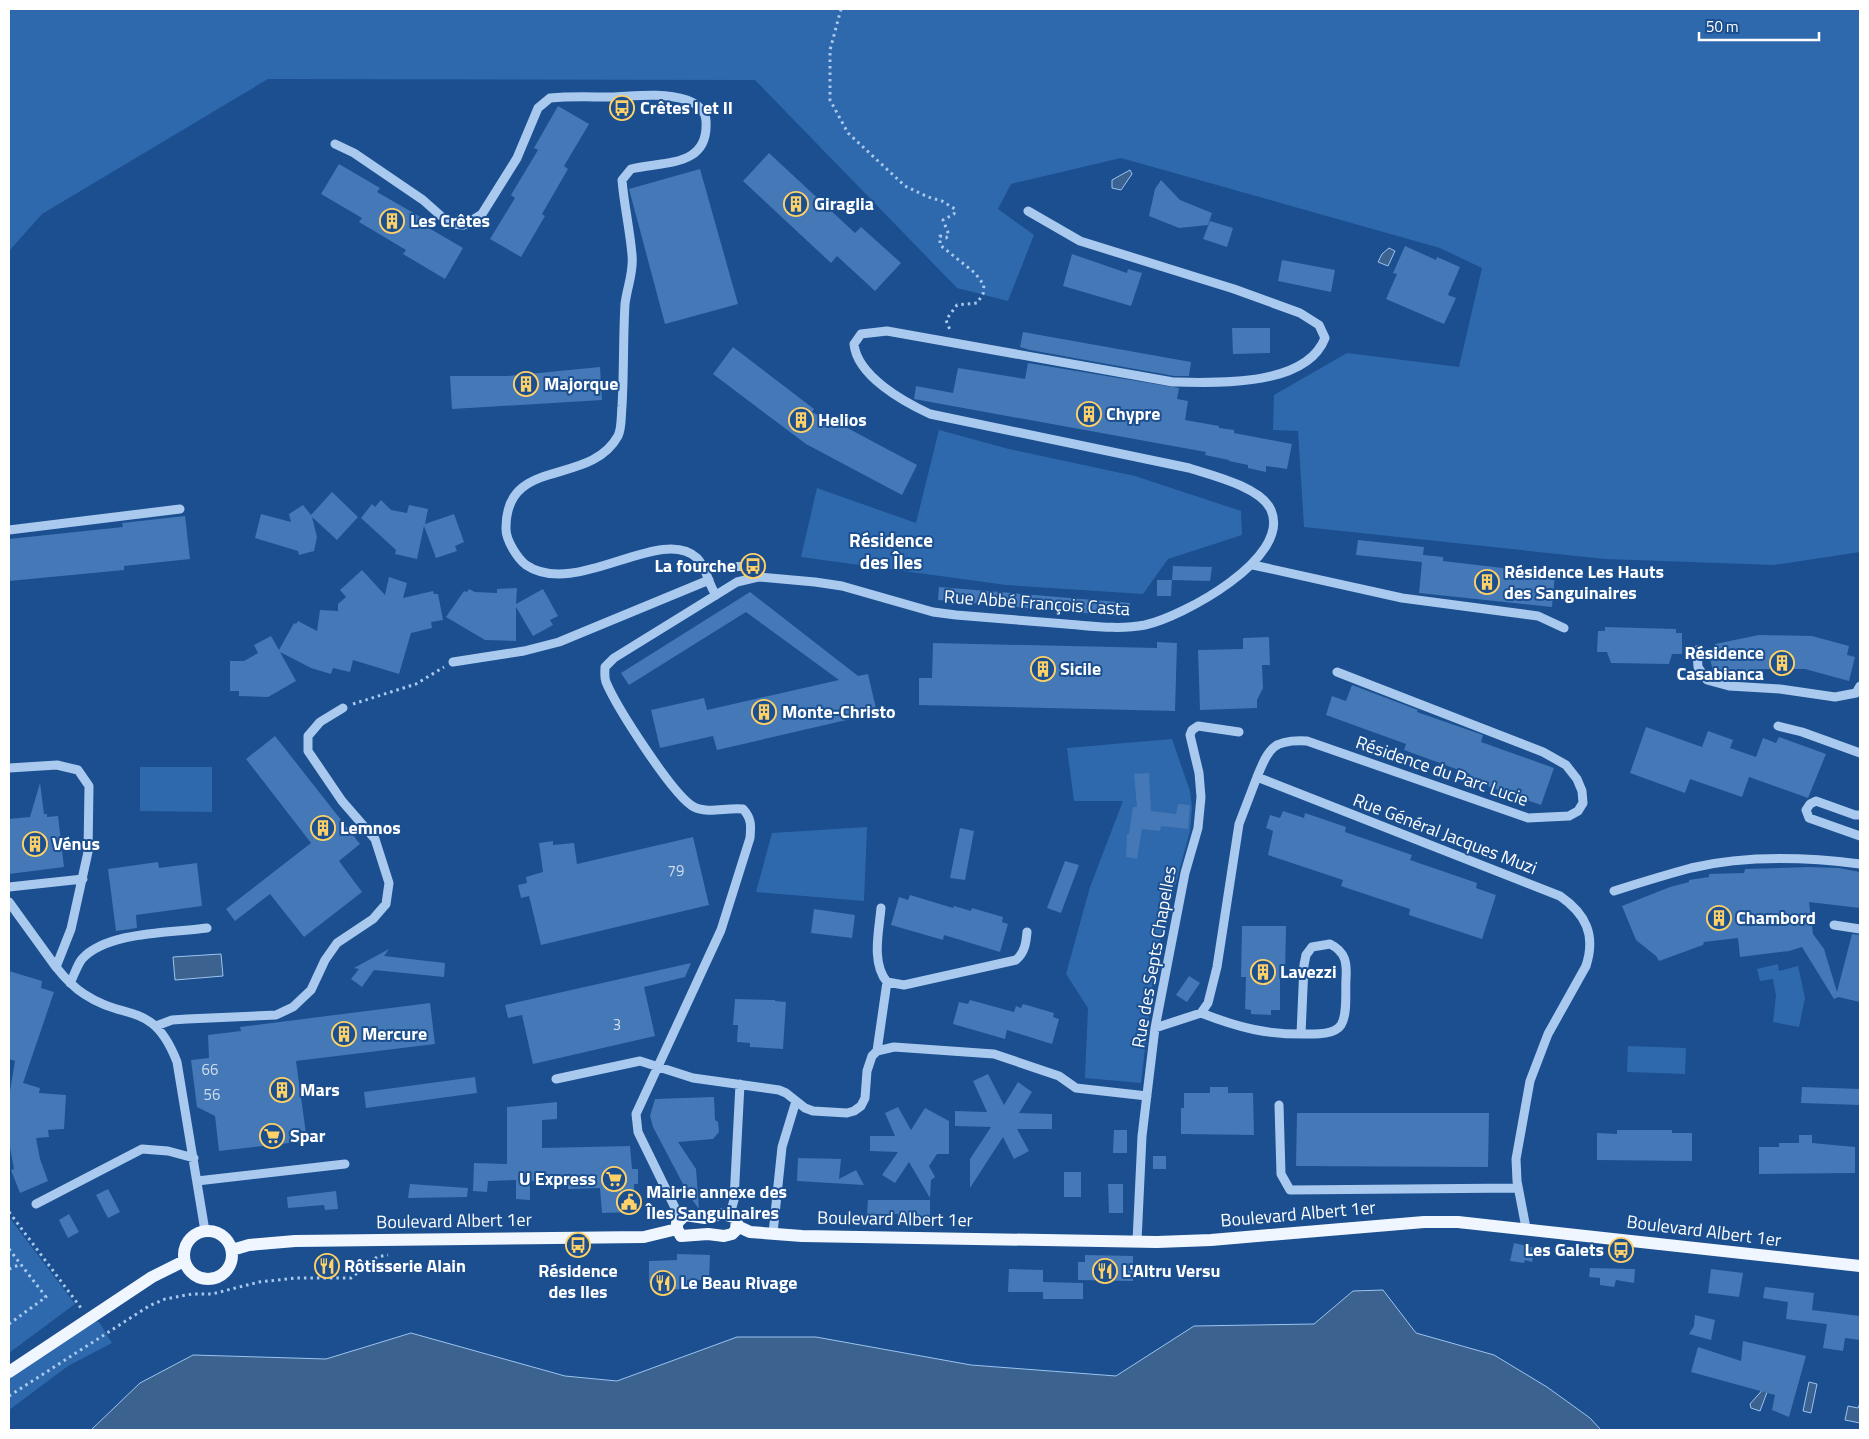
<svg xmlns="http://www.w3.org/2000/svg" width="1869" height="1439" viewBox="0 0 1869 1439" font-family="'Titillium Web',sans-serif">
  <rect width="100%" height="100%" fill="#1b4f8f"/>
  <path fill="#2e69ad" d="M9 9H1860V552L1774 565 1605 559 1304 527 1298 431 1273 430 1274 395 1347 353 1459 367 1482 268 1440 248 1121 158 1011 184 998 209 1034 235 1008 301 957 288 755 80 268 79 42 214 9 251Z
    M939 430 1009 449 1135 476 1241 511 1242 535 1168 559 1143 594 1006 585 801 557 817 488 916 523Z
    M1172 739 1190 791 1192 808 1190 831 1156 956 1141 1083 1085 1078 1088 1008 1066 974 1090 887 1123 801H1074L1067 748Z
    M140 767H212V812L140 811Z
    M867 827 864 901 756 892 772 833Z
    M1778 964 1779 971 1798 966 1805 998 1799 1027 1773 1022 1776 996 1773 979 1760 981 1757 969Z
    M1628 1046 1686 1048 1685 1074 1627 1072Z
    M9 1217 75 1304 9 1353Z
    M90 1319 99 1322 112 1343 68 1366 9 1410V1372Z"/>
  <path fill="#3c6290" stroke="#9cc4f0" d="M1130 170 1132 174 1121 190 1112 188V180Z
    M1389 248 1395 251 1388 266 1378 262 1382 254Z
    M221 954 223 976 175 980 173 957Z
    M1383 1290 1416 1333 1494 1355 1547 1387 1590 1418 1601 1430H91L140 1383 193 1355 326 1359 411 1333 565 1376 617 1381 737 1337H816L971 1365 1116 1376 1194 1326 1314 1324 1353 1291Z
    M1809 1382 1817 1384 1811 1413 1803 1411Z
    M1766 1386 1769 1387 1760 1411 1751 1408 1750 1404Z
    M1860 1403V1423L1845 1420 1848 1406 1858 1408Z"/>
  <path fill="#4478b7" d="M558 106 589 124 564 166 568 169 542 214 545 216 521 257 490 239 515 198 511 195 538 150 534 148Z
    M769 153 855 233 861 227 901 263 875 291 837 256 831 263 743 181Z
    M339 164 380 188 377 192 424 219 422 224 463 248 445 279 403 254 406 250 359 222 362 218 321 194Z
    M700 169 738 304 665 324 629 189Z
    M1161 180 1180 200 1212 213 1208 225 1179 228 1149 216 1155 189Z
    M1210 221 1233 228 1227 247 1203 239Z
    M1405 246 1436 260 1437 257 1460 267 1448 295 1456 298 1444 324 1386 299 1397 274 1393 273Z
    M1072 254 1127 273 1128 269 1142 273 1131 306 1063 286Z
    M1282 260 1335 270 1331 292 1278 281Z
    M1232 328H1270V353L1233 354Z
    M1023 332 1191 362 1189 376H1174L1030 350 1020 347Z
    M733 347 814 409 812 412 835 424 836 422 917 465 902 495 806 444 713 374Z
    M1028 363 1179 388 1177 399 1188 401 1185 420 1219 426V428L1234 430V433L1292 444 1287 469 1266 466V472L1248 468V465L1229 461V460L1205 455 1206 452 914 399 916 386 953 393 958 368 1025 379Z
    M600 367 602 400 452 409 450 376H507Z
    M332 492 358 517 337 540 312 517 317 537 314 551 299 555 298 551 255 538 261 514 291 522 289 514 303 505 311 515Z
    M381 500 391 510 407 513 409 505 428 509 425 524 454 514 464 542 455 546 457 551 436 558 424 526 417 559 395 554 396 550 361 518 372 504 375 507Z
    M185 516 190 559 124 566V570L9 581V539L123 527 122 523Z
    M1358 540 1424 547 1423 555 1443 557V561L1555 574 1552 607 1419 593 1422 562 1356 555Z
    M1173 566 1212 567 1210 581 1172 580Z
    M362 570 385 595 389 577 407 583 403 598 433 591 434 594H438L443 620 431 622 432 628 411 633 399 674 353 660 350 672 333 668 331 674 311 668 280 652 296 681 268 697 239 696V691H230V661H244L258 653 254 645 271 636 279 650 294 623 296 624 298 621 317 631 320 610 338 611V604L346 597 340 590Z
    M1157 580H1172L1171 596H1157Z
    M939 587 1130 603 1129 617 938 600Z
    M517 588 516 604 543 589 558 616 550 620 553 625 533 636 516 607V641L485 640 446 617 464 591 467 592 469 589 475 592 497 593V589Z
    M750 592 858 676 868 674 877 713 717 750 713 736 660 748 651 710 704 698 707 710 839 680 746 612 629 685 621 673Z
    M1605 627 1676 629V633H1682V654H1672L1669 664 1611 663 1607 652H1597L1598 631H1605Z
    M1759 635 1812 636 1849 646 1847 655 1855 657 1849 681 1805 669H1760L1722 678 1714 675 1709 655 1717 654 1715 644Z
    M1269 637 1270 665H1262L1263 688 1257 700V708L1200 710 1198 650 1243 649V638Z
    M1157 642 1177 643 1175 711 919 705V678H932L933 643 1157 648Z
    M1352 685 1418 710 1417 712 1483 735 1481 742 1554 768 1541 805 1468 779 1470 774 1404 750 1406 744 1326 715 1332 696 1346 701Z
    M1646 727 1702 747 1708 731 1733 740 1730 748 1756 757 1763 738 1776 743 1779 737 1826 754 1808 798 1749 777 1742 797 1690 779 1685 793 1630 773Z
    M275 736 360 844 339 861 362 892 304 937 270 894 235 921 226 909 311 843 246 759Z
    M1149 773 1151 811 1176 814 1178 804 1190 805 1188 829 1161 826 1160 831 1142 829 1137 859 1126 857 1127 834H1129L1133 807H1137L1134 774Z
    M40 783 44 814H47V817L58 816 64 867 9 874V819L30 817Z
    M1283 811 1304 818 1305 813 1346 827 1345 832 1412 855 1410 860 1477 883 1476 888 1496 895 1482 939 1409 915 1410 909 1341 886 1343 880 1268 855 1273 831 1266 828 1270 815 1280 818Z
    M960 828 974 831 965 880 950 878Z
    M693 837 709 905 541 945 529 896 521 898 518 885 527 883 526 877 543 872 539 843 553 841V845L574 843 577 864Z
    M1065 861 1079 865 1061 913 1047 908Z
    M158 862 159 868 197 863 202 906 136 915 137 928 116 931 108 869Z
    M1808 867 1839 868 1860 872V908L1809 902 1813 934 1824 949 1837 992 1852 934 1860 935V1002L1838 997 1834 999 1802 947 1789 951 1740 957 1738 938 1704 942 1703 945 1659 961 1656 956 1636 940 1622 906 1670 887 1689 882V880L1709 877V874L1744 873 1745 869Z
    M910 895 953 908 954 906 971 911 972 908 1003 917 1002 922 1008 924 1000 952 944 935 943 940 891 925 899 897 908 900Z
    M814 909 855 915 852 938 811 933Z
    M1242 926H1286L1285 978H1280V1010H1271V1015L1251 1014V1010L1245 1009 1246 977H1241Z
    M389 949 384 956 445 963 444 977 374 970 362 987 351 979 359 969 354 968Z
    M691 963 685 977 644 987 655 1036 533 1064 522 1015 508 1018 505 1005Z
    M9 971 42 981 41 988 54 992 23 1083 40 1088 39 1093 66 1095 64 1129 48 1130 49 1137 36 1138 40 1159 48 1181 20 1193 11 1170 14 1169 9 1142V1097L15 1061 9 1059Z
    M1189 976 1200 983 1187 1002 1176 995Z
    M735 999 775 1000V1001L786 1002 783 1049 750 1047V1043L737 1042 738 1025H733Z
    M970 1000 1014 1012 1016 1006 1021 1008 1023 1004 1054 1013 1053 1017 1059 1019 1052 1044 1007 1030 1005 1039 953 1024 959 1002 968 1004Z
    M430 1003 435 1044 296 1061 307 1141 219 1151 215 1116 197 1107 191 1060 209 1058 208 1035 241 1031 240 1027Z
    M988 1074 1004 1105 1018 1082 1032 1092 1019 1113 1052 1114V1129H1017L1029 1151 1014 1159 1003 1137 970 1188V1159L991 1127 955 1126V1111L987 1112 973 1081Z
    M475 1077 477 1093 366 1108 364 1092Z
    M1210 1087H1228V1093H1253L1254 1135 1181 1134V1108H1184V1093H1210Z
    M1802 1087 1860 1089V1105L1801 1103Z
    M714 1097 715 1120 718 1122 719 1132 713 1139 678 1142 696 1169 699 1209 682 1186 683 1184 653 1127 650 1116 655 1099Z
    M557 1102V1119L542 1120V1148L630 1146 632 1169H638V1184H634L635 1212 602 1213 600 1188 568 1189V1181H530V1200L516 1199V1180L488 1181 487 1192 473 1191 474 1163 507 1164V1107Z
    M898 1107 911 1130 925 1108 949 1121V1154H937L929 1166 935 1177 931 1180 930 1198 909 1162 895 1183 882 1175 898 1152 870 1151V1136H895L885 1113Z
    M1297 1113H1489L1488 1167 1296 1166Z
    M1114 1130H1127V1153H1113Z
    M1617 1130H1672V1133H1692V1161L1597 1160V1133L1617 1134Z
    M1799 1135H1812V1143L1855 1147V1173L1759 1174V1147H1779V1143H1799Z
    M1153 1156H1166V1169H1153Z
    M798 1158 841 1159 839 1179 856 1170 864 1185 797 1181Z
    M1064 1172H1081V1197H1064Z
    M410 1184 468 1188 467 1197 408 1198Z
    M1108 1184H1123V1213H1109Z
    M108 1189 120 1212 108 1218 96 1195Z
    M336 1191 338 1209 325 1210 324 1205 288 1208 287 1197Z
    M868 1200H930V1216L898 1217V1214H867Z
    M69 1214 79 1232 68 1238 59 1220Z
    M1514 1243 1535 1248 1532 1262 1525 1260 1524 1263 1510 1261Z
    M677 1254 710 1255 709 1280H687V1289L652 1290V1283H649V1261L677 1260Z
    M1085 1255 1133 1256V1281L1078 1280V1262H1085Z
    M1590 1268 1635 1269 1634 1283 1616 1280 1614 1287 1600 1285V1278L1589 1277Z
    M1009 1269 1043 1270V1282L1083 1283V1299H1043V1292H1008Z
    M1711 1269 1743 1273 1739 1297 1708 1293Z
    M1765 1287 1814 1293 1812 1310 1860 1316V1340L1845 1338 1843 1351 1823 1348 1827 1324 1786 1319 1788 1302 1763 1298Z
    M1695 1315 1715 1320 1711 1340 1689 1334 1694 1326Z
    M1743 1341 1806 1356 1789 1417 1772 1410 1775 1395 1691 1372 1698 1347 1741 1361Z"/>
  <g fill="none" stroke-linecap="round" stroke-linejoin="round">
    <path stroke="#a9c9ee" stroke-width="3" stroke-dasharray="2.5 4" stroke-linecap="butt" d="M841 9 830 50V100L848 133 905 186 928 197 942 201 955 209 954 214 943 220 949 235 946 238 940 236V245L975 273 984 285 983 294 977 303 957 305 946 320 950 330
      M353 704 416 684 444 667
      M9 1212 81 1308
      M9 1249 46 1297 9 1324
      M9 1269 21 1264
      M9 1396 149 1306 165 1299 192 1294H212L259 1282 296 1278H351L377 1257 388 1255"/>
    <path stroke="#a9c9ee" stroke-width="9" d="M335 144 354 153 423 200 450 224 464 225 482 214 517 158 538 108 550 98C571 96 591 97 611 97 636 96 662 92 687 100 696 103 706 111 706 121 709 168 663 161 631 169L622 180C624 205 630 230 632 255 634 272 627 287 625 304 623 338 624 372 622 406 621 415 622 428 618 436 589 488 505 455 506 529 506 540 517 558 526 565 576 599 661 524 697 558 707 568 708 584 716 595
      M9 530 180 509
      M1253 565 1402 598 1538 616 1564 628
      M704 569 746 566 756 571 758 577
      M1697 650 1698 667 1707 680 1729 686 1780 689 1835 697 1856 693 1860 686
      M453 662 524 651 559 642 709 580
      M1778 726 1802 732 1860 753
      M9 768 57 765 78 770 89 786 88 852 71 929 56 967C64 977 73 987 84 994 126 1022 153 1000 177 1062L205 1231
      M1257 777C1269 748 1273 739 1307 741L1528 818 1569 816 1578 811 1583 803 1582 791 1577 779 1566 765 1543 752 1337 672
      M1860 815H1855L1816 801 1810 804 1806 810 1809 818 1860 836
      M9 887 83 879
      M1614 891C1639 883 1665 875 1691 868 1746 855 1805 857 1860 864
      M9 902 56 967
      M881 908C879 931 871 963 887 982L904 985 1016 960C1025 952 1026 943 1027 932
      M1834 925 1860 929
      M70 983C74 976 77 965 82 959 107 931 172 933 207 928
      M1201 1013C1240 1028 1267 1035 1309 1034 1319 1034 1335 1034 1341 1025 1348 1014 1345 991 1346 979 1347 963 1346 952 1330 944L1312 947 1306 955 1304 965 1301 1034
      M156 1026 172 1020 187 1019 276 1015 293 1007 311 990 325 960 337 943 373 919 386 904 389 883 375 839 342 801 308 751V736L320 722 343 708
      M1155 1028 1201 1013 1208 1003 1217 967 1239 824 1257 777 1560 896C1586 914 1596 935 1586 966L1548 1034 1530 1081 1516 1159 1517 1181 1526 1228
      M877 1051 887 982
      M556 1079 640 1061 693 1078 779 1090 786 1093 805 1108 813 1111 847 1113 854 1111 861 1106 865 1098 867 1071 872 1056 877 1051 894 1047 994 1054 1059 1076 1076 1088 1147 1096
      M1279 1105 1281 1174 1290 1190 1518 1188
      M197 1181 345 1164
      M36 1204 142 1149 168 1151 194 1158
      M730 1214 734 1200 740 1084
      M680 1218 638 1132 636 1114 721 930 750 838C751 826 752 819 743 809 728 807 707 814 694 807 673 796 616 706 606 682 604 677 605 672 605 667L614 658 737 582 758 577 815 582 842 586 933 612 956 615C993 618 1029 621 1066 624 1092 626 1119 630 1145 625 1182 617 1292 558 1271 510 1261 487 1211 475 1189 468L930 414C904 402 857 376 854 344L861 334 887 331 1173 382C1217 383 1306 387 1325 338L1319 325 1300 313 1234 289 1080 241 1028 211
      M773 1233 782 1147 796 1101
      M1137 1241 1142 1136 1155 1028 1185 873 1198 828 1201 797 1199 773 1190 735 1192 730 1198 726 1239 732"/>
    <path stroke="#f0f6ff" stroke-width="12" d="M723 1214 737 1218 736 1230 732 1234 724 1236 708 1234 681 1236 677 1229V1223L685 1215 705 1218Z
      M737 1226 750 1232 802 1236 1157 1242 1211 1240 1424 1222H1458L1860 1266
      M184 1255a24 24 0 1 1 48 0a24 24 0 1 1-48 0Z
      M232 1250 249 1245 295 1241 644 1237 677 1229
      M9 1372 152 1277 184 1261"/>
  </g>
  <defs>
    <symbol id="bus-ring" viewBox="-11 -11 22 22"><circle r="9.5" fill="#1b4f8f" stroke="#ffd166" stroke-width="1.5"/><path d="M-5-6H5V4H4V6H2V4H-2V6H-4V4H-5ZM-3.5-4V0h7V-4ZM-3.5 1.2v1.5H-2V1.2ZM2 1.2v1.5H3.5V1.2Z" fill="#ffd166"/></symbol>
    <symbol id="building-ring" viewBox="-11 -11 22 22"><circle r="9.5" fill="#1b4f8f" stroke="#ffd166" stroke-width="1.5"/><path d="M-4-6H4V6H1V3H-1V6H-4ZM-2.5-4.3h1.7v1.8h-1.7ZM.8-4.3h1.7v1.8H.8ZM-2.5-1h1.7V.8h-1.7ZM.8-1h1.7V.8H.8Z" fill="#ffd166"/></symbol>
    <symbol id="supermarket-ring" viewBox="-11 -11 22 22"><circle r="9.5" fill="#1b4f8f" stroke="#ffd166" stroke-width="1.5"/><path d="M-6-5.5h2.5l.6 2H6L4.5 2H-2.5L-4.4-4H-6ZM-1.5 3.2a1.3 1.3 0 1 0 .1 0ZM3 3.2a1.3 1.3 0 1 0 .1 0Z" fill="#ffd166"/></symbol>
    <symbol id="civic-ring" viewBox="-11 -11 22 22"><circle r="9.5" fill="#1b4f8f" stroke="#ffd166" stroke-width="1.5"/><path d="M-.6-6.5H3V-4.5H.6V-3L4-1V1h2V6H-6V1h2V-1L-.6-3ZM-1.2 2.5V6h2.4V2.5Z" fill="#ffd166"/></symbol>
    <symbol id="restaurant-ring" viewBox="-11 -11 22 22"><circle r="9.5" fill="#1b4f8f" stroke="#ffd166" stroke-width="1.5"/><path d="M-5-6h1v4h1v-4h1v4h1v-4h1v5L-1.5 .5V6h-2V.5L-5-1ZM5-6V6H3V1.5H1.5Q1.5-4 5-6Z" fill="#ffd166"/></symbol>
  </defs>
  <g fill-rule="evenodd">
    <use href="#bus-ring" x="608" y="94" width="28" height="28"/>
    <use href="#building-ring" x="782" y="190" width="28" height="28"/>
    <use href="#building-ring" x="378" y="207" width="28" height="28"/>
    <use href="#building-ring" x="512" y="370" width="28" height="28"/>
    <use href="#building-ring" x="1075" y="400" width="28" height="28"/>
    <use href="#building-ring" x="787" y="406" width="28" height="28"/>
    <use href="#bus-ring" x="739" y="552" width="28" height="28"/>
    <use href="#building-ring" x="1473" y="568" width="28" height="28"/>
    <use href="#building-ring" x="1768" y="649" width="28" height="28"/>
    <use href="#building-ring" x="1029" y="655" width="28" height="28"/>
    <use href="#building-ring" x="750" y="698" width="28" height="28"/>
    <use href="#building-ring" x="309" y="814" width="28" height="28"/>
    <use href="#building-ring" x="21" y="830" width="28" height="28"/>
    <use href="#building-ring" x="1705" y="904" width="28" height="28"/>
    <use href="#building-ring" x="1249" y="958" width="28" height="28"/>
    <use href="#building-ring" x="330" y="1020" width="28" height="28"/>
    <use href="#building-ring" x="268" y="1076" width="28" height="28"/>
    <use href="#supermarket-ring" x="258" y="1122" width="28" height="28"/>
    <use href="#supermarket-ring" x="600" y="1165" width="28" height="28"/>
    <use href="#civic-ring" x="615" y="1188" width="28" height="28"/>
    <use href="#bus-ring" x="564" y="1231" width="28" height="28"/>
    <use href="#bus-ring" x="1607" y="1236" width="28" height="28"/>
    <use href="#restaurant-ring" x="313" y="1252" width="28" height="28"/>
    <use href="#restaurant-ring" x="1091" y="1257" width="28" height="28"/>
    <use href="#restaurant-ring" x="649" y="1269" width="28" height="28"/>
  </g>
  <g text-anchor="middle" stroke-width="4" stroke-linejoin="round" paint-order="stroke">
    <g font-size="15" fill="#d0dded">
      <text x="676" y="876">79</text>
      <text x="617" y="1030">3</text>
      <text x="210" y="1075">66</text>
      <text x="212" y="1100">56</text>
    </g>
    <g font-size="18" font-weight="bold" fill="#fff" stroke="#1b4f8f" text-anchor="start">
      <text x="640" y="114">Crêtes I et II</text>
      <text x="814" y="210">Giraglia</text>
      <text x="410" y="227">Les Crêtes</text>
      <text x="544" y="390">Majorque</text>
      <text x="1106" y="420">Chypre</text>
      <text x="818" y="426">Helios</text>
      <text x="736" y="572" text-anchor="end">La fourche</text>
      <text x="1504" y="578">Résidence Les Hauts<tspan x="1504" dy="21">des Sanguinaires</tspan></text>
      <text x="1764" y="659" text-anchor="end">Résidence<tspan x="1764" dy="21">Casabianca</tspan></text>
      <text x="1060" y="675">Sicile</text>
      <text x="782" y="718">Monte-Christo</text>
      <text x="340" y="834">Lemnos</text>
      <text x="52" y="850">Vénus</text>
      <text x="1736" y="924">Chambord</text>
      <text x="1280" y="978">Lavezzi</text>
      <text x="362" y="1040">Mercure</text>
      <text x="300" y="1096">Mars</text>
      <text x="290" y="1142">Spar</text>
      <text x="596" y="1185" text-anchor="end">U Express</text>
      <text x="646" y="1198">Mairie annexe des<tspan x="646" dy="21">Îles Sanguinaires</tspan></text>
      <text x="1604" y="1256" text-anchor="end">Les Galets</text>
      <text x="344" y="1272">Rôtisserie Alain</text>
      <text x="578" y="1277" text-anchor="middle">Résidence<tspan x="578" dy="21">des Iles</tspan></text>
      <text x="1122" y="1277">L'Altru Versu</text>
      <text x="680" y="1289">Le Beau Rivage</text>
    </g>
    <g font-size="18" fill="#fff" stroke="#1b4f8f">
      <text transform="translate(1037 603) rotate(4)" y="6">Rue Abbé François Casta</text>
      <text transform="translate(1442 771) rotate(19)" y="6">Résidence du Parc Lucie</text>
      <text transform="translate(1445 834) rotate(21)" y="6">Rue Général Jacques Muzi</text>
      <text transform="translate(1154 957) rotate(-80)" y="6">Rue des Septs Chapelles</text>
      <text transform="translate(1298 1214) rotate(-5)" y="6">Boulevard Albert 1er</text>
      <text transform="translate(895 1219) rotate(1)" y="6">Boulevard Albert 1er</text>
      <text transform="translate(454 1221) rotate(-1)" y="6">Boulevard Albert 1er</text>
      <text transform="translate(1704 1231) rotate(7)" y="6">Boulevard Albert 1er</text>
    </g>
    <g font-size="19" font-weight="bold" fill="#fff" stroke="#1b4f8f">
      <text x="891" y="547">Résidence<tspan x="891" dy="22">des Îles</tspan></text>
    </g>
  </g>
  <rect width="1869" height="1439" fill="none" stroke="#ffffff" stroke-width="20"/>
  <path d="M1699 32v8h120v-8" fill="none" stroke="#ffffff" stroke-width="2.5"/>
  <text x="1706" y="32" font-size="15" fill="#ffffff" stroke="#1b4f8f" stroke-width="4" paint-order="stroke">50 m</text>
</svg>
